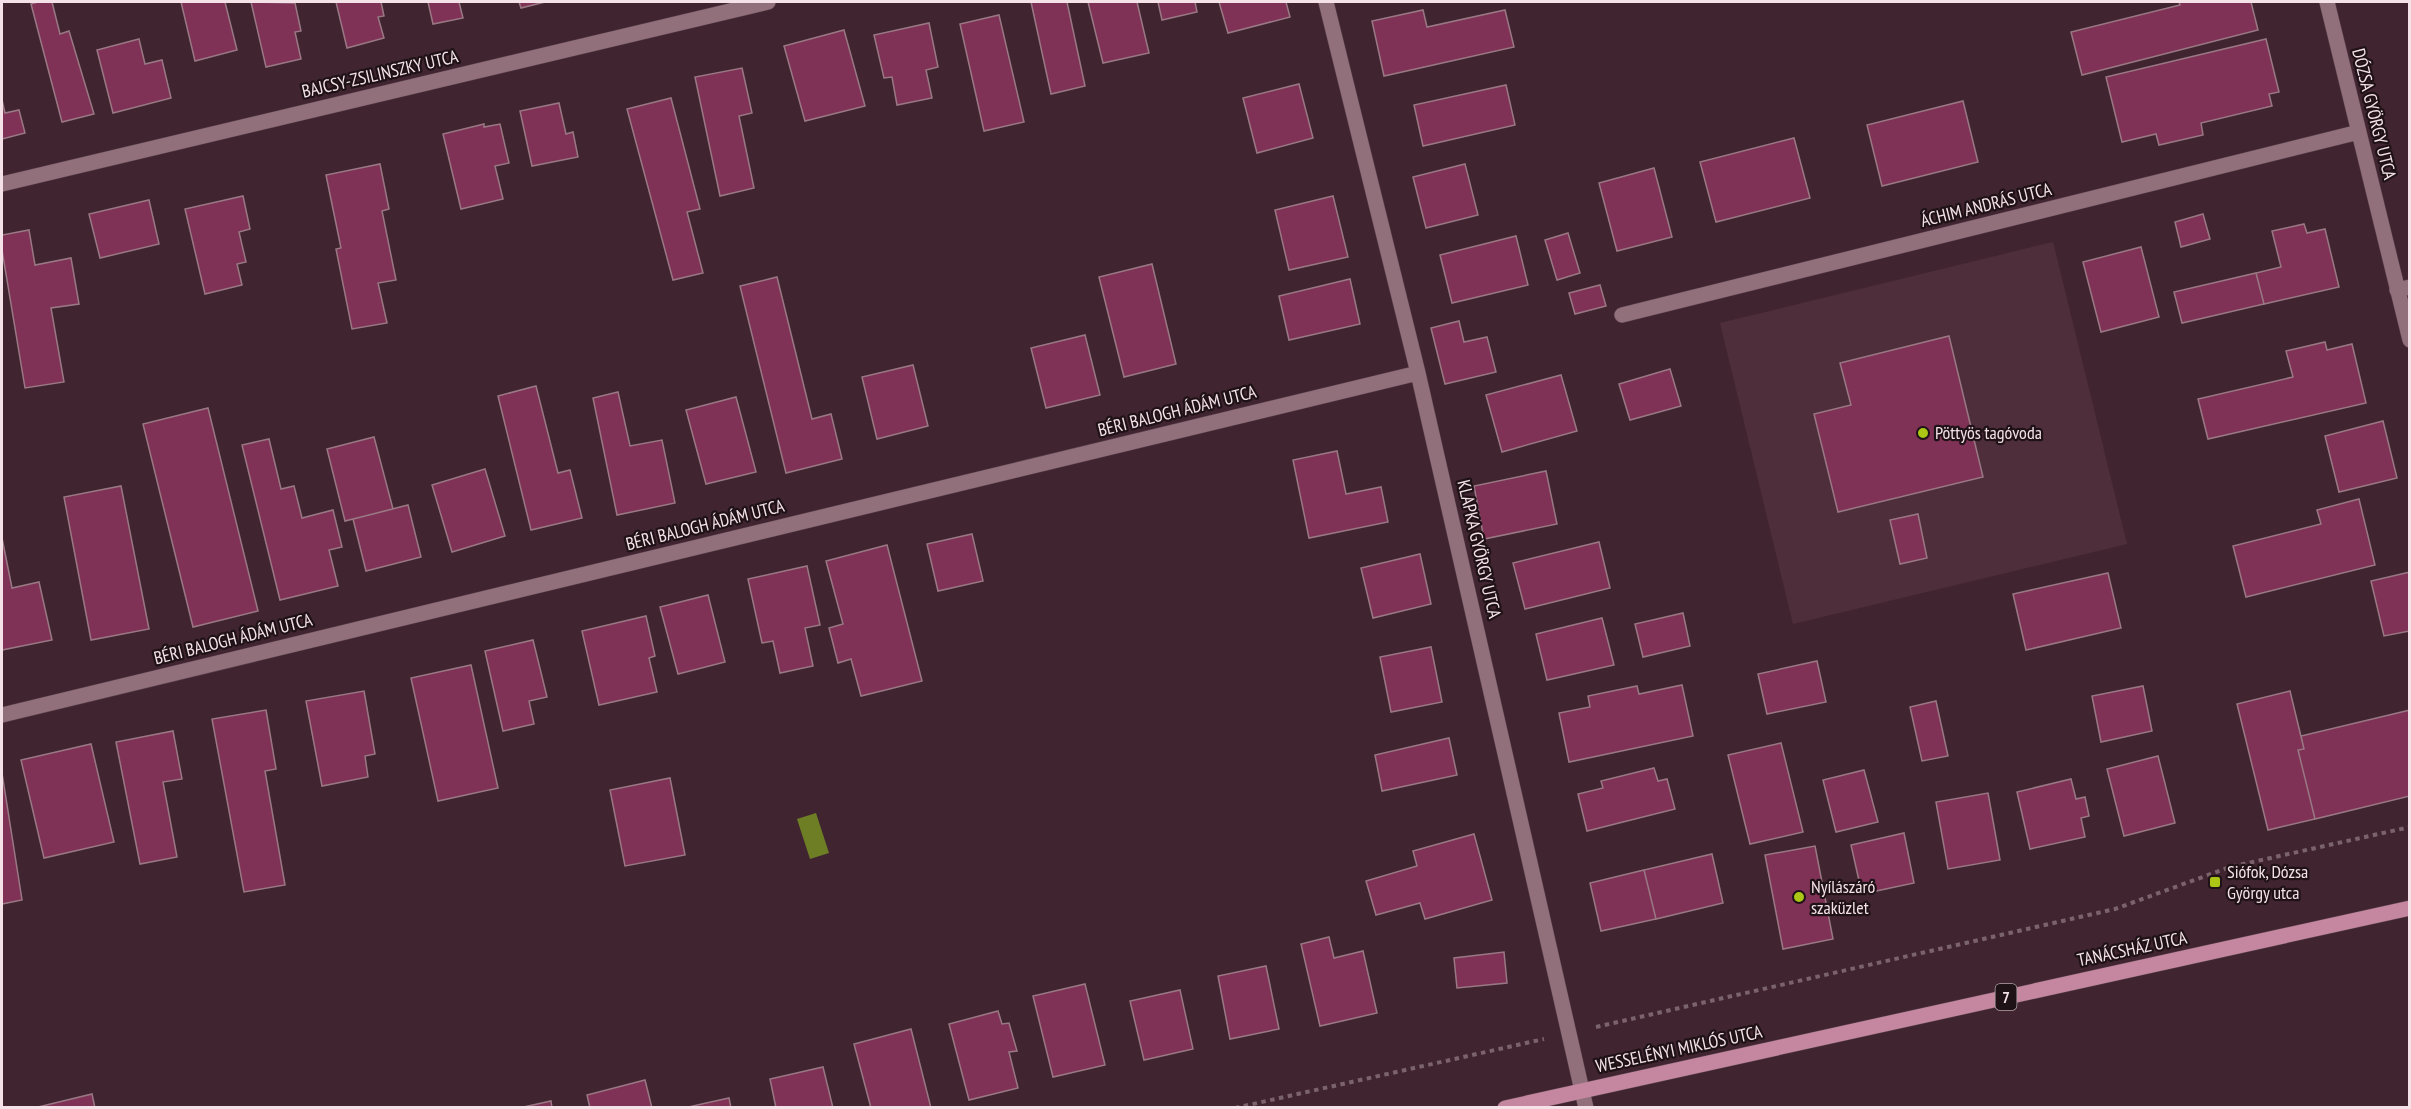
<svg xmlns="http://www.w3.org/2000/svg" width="2411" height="1109" viewBox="0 0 2411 1109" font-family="'PT Sans Narrow',sans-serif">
  <rect width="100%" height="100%" fill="#402530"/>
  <path fill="#4f2e3c" d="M2053 242 2127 544 1793 624 1720 323Z"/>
  <path fill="#6d7e25" d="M816 813 829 853 810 859 797 819Z"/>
  <path fill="#7f3256" stroke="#997884" stroke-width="1.5" d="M38 2H52L60 34 69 31 94 114 62 122 31 4Z
    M181 2H225L237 50 195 61Z
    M251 2 295 3 301 31 295 32 301 59 266 67Z
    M336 2H381L384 16 378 17 384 38 347 48Z
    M428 2H459L463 18 433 24Z
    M519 2H545L521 8Z
    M1031 2H1067L1085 86 1051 94Z
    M1088 2H1137L1149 53 1103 63Z
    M1158 2H1195L1197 12 1162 20Z
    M1219 2H1286L1290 17 1228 33Z
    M2179 2H2251L2258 30 2082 75 2071 32 2180 5Z
    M1423 10 1427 27 1505 10 1514 47 1384 76 1372 21Z
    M999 15 1024 122 984 131 960 24Z
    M929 23 938 67 926 70 932 98 897 105 892 77 884 78 874 35Z
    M844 30 865 106 805 121 784 46Z
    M139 39 145 64 162 60 171 98 113 113 97 50Z
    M2266 39 2279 92 2269 94 2272 106 2201 123 2203 135 2159 145 2156 134 2122 142 2106 77Z
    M742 68 752 113 739 116 754 188 720 196 695 77Z
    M1299 84 1313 138 1257 153 1243 98Z
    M1506 85 1515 125 1423 146 1414 105Z
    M671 98 700 209 687 212 703 273 673 280 627 109Z
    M2 100 5 113 19 110 25 133 2 139Z
    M1963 101 1978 162 1882 186 1867 125Z
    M559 103 566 134 573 132 578 157 532 166 520 111Z
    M484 124V127L500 124 509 163 495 166 503 199 461 209 443 134Z
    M1794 138 1810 198 1716 222 1700 162Z
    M380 164 389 209 382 211 396 280 378 283 387 323 352 329 336 249 341 248 326 175Z
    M1465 164 1478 215 1426 228 1413 177Z
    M1654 168 1672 237 1617 251 1599 183Z
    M243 196 250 229 239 232 246 262 237 264 242 285 205 294 185 209Z
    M1333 196 1348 257 1289 270 1275 210Z
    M149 200 159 244 100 258 89 214Z
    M2203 214 2210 239 2181 247 2175 222Z
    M2304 224 2307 233 2325 229 2339 287 2264 304 2256 273 2281 267 2272 231Z
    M29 230 35 265 71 258 79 304 51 308 64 382 25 388 2 250V235Z
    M1568 233 1580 273 1557 280 1545 240Z
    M1516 236 1528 285 1452 303 1440 255Z
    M2141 247 2159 317 2101 332 2083 262Z
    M1152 264 1176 364 1124 377 1099 277Z
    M2256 273 2264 304 2182 323 2174 292Z
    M777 277 812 419 831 414 842 459 786 473 740 286Z
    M1350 279 1360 324 1289 340 1279 296Z
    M1600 285 1606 306 1575 314 1569 293Z
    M1459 321 1464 342 1487 337 1496 372 1445 384 1431 328Z
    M1085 335 1100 395 1046 408 1031 348Z
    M1949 336 1983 477 1838 512 1814 414 1851 405 1840 363Z
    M2325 342 2327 350 2352 344 2366 403 2208 439 2198 399 2293 377 2286 351Z
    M913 365 928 426 877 439 862 377Z
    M1670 369 1681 406 1630 420 1619 384Z
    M1561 375 1577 431 1502 452 1486 395Z
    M536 386 558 473 570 470 582 518 531 530 498 396Z
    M618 392 630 446 662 440 675 503 617 515 593 398Z
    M736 397 756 472 706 484 686 410Z
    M208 408 258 611 193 627 143 424Z
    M2383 421 2397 478 2339 492 2325 436Z
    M374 437 393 509 345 521 327 449Z
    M269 439 281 489 294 486 302 518 333 510 342 547 329 550 338 586 280 600 242 445Z
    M1337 451 1346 494 1381 487 1388 522 1309 538 1293 460Z
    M485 469 505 536 452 552 432 485Z
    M1546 471 1557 524 1484 539 1474 486Z
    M121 486 149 629 91 640 64 497Z
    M2359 499 2375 565 2246 597 2233 546 2321 524 2317 510Z
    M408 505 421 557 366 571 353 519Z
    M1918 514 1927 558 1900 564 1890 520Z
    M972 534 983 581 938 591 927 544Z
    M2 538 12 588 39 582 52 640 2 650Z
    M1599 542 1610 588 1525 609 1513 563Z
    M887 545 922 681 861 696 851 659 838 663 829 628 843 624 826 561Z
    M1420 554 1431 604 1373 618 1361 568Z
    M807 566 820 625 805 628 813 666 780 673 773 641 762 643 748 579Z
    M2410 572V631L2384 636 2371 581Z
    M2108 573 2121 628 2026 650 2013 594Z
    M708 595 725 662 678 674 660 607Z
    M1683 613 1690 646 1643 657 1635 624Z
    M646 616 655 656 649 658 657 692 599 705 582 631Z
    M1602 618 1614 665 1547 680 1536 634Z
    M533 640 547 697 529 701 534 724 503 731 485 651Z
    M1431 647 1442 702 1391 712 1380 657Z
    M1817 661 1826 702 1767 714 1758 674Z
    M471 665 498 788 438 801 411 678Z
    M1682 685 1693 736 1569 762 1559 713 1590 707 1588 696 1637 686 1639 694Z
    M2143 686 2152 731 2101 742 2092 696Z
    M364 691 375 754 365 756 368 777 322 786 306 701Z
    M2290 691 2304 749 2298 750 2315 819 2268 830 2237 704Z
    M1936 701 1948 756 1922 761 1910 707Z
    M266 710 276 769 265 771 285 885 244 892 212 719Z
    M2410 710V796L2315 819 2298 750 2304 749 2301 736Z
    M173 731 182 779 163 782 177 857 140 864 116 742Z
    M1449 738 1457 775 1382 791 1375 755Z
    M1781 743 1803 832 1750 844 1728 755Z
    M91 744 114 842 44 858 21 760Z
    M2158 756 2175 823 2124 836 2107 769Z
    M1654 768 1658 781 1667 779 1675 809 1587 831 1578 794 1603 788 1601 781Z
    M1864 770 1878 822 1836 832 1823 780Z
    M2 773 22 900 2 904Z
    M670 778 685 855 625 866 610 790Z
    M2071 779 2076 799 2085 797 2089 816 2081 818 2085 837 2030 849 2017 792Z
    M1988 793 2000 860 1948 869 1936 802Z
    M1904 833 1914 883 1862 894 1851 845Z
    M1474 834 1492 900 1425 919 1420 903 1376 915 1366 881 1417 866 1413 851Z
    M1815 846 1833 939 1783 949 1765 855Z
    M1712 854 1723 903 1656 919 1644 870Z
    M1644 870 1656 919 1601 931 1590 883Z
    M1329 937 1334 958 1363 951 1377 1013 1320 1026 1301 944Z
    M1504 952 1507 983 1457 988 1454 958Z
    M1266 966 1279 1029 1230 1039 1218 976Z
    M1085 984 1105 1065 1053 1077 1033 996Z
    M1180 990 1193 1049 1144 1060 1130 1001Z
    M998 1011 1002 1024 1009 1023 1017 1051 1009 1052 1018 1088 969 1100 949 1024Z
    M911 1029 931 1108H871L854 1044Z
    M823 1067 833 1108H776L770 1079Z
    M645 1080 652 1108H590L587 1095Z
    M92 1094 95 1108H34Z
    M729 1098 731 1108H688V1107Z
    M551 1101 552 1108H519Z"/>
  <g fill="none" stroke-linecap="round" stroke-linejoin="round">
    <defs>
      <path id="service" d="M2397 290 2410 287"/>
      <path id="minor" d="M1326 2 1418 373 1586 1108
        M2327 2 2410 340
        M2 184 768 2
        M1622 315 2359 132
        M2 715 1418 373"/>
      <path id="primary" d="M1505 1108 2410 908"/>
    </defs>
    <use href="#service" stroke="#5c444e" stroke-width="16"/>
    <use href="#minor" stroke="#5c444e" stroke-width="16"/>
    <use href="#primary" stroke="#5c444e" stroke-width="16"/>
    <path stroke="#7b636c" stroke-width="4" stroke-dasharray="4.5 4.5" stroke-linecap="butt" d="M1596 1027 2115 909 2230 867 2410 827
      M1235 1108 1544 1039"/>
    <use href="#service" stroke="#91707c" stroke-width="15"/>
    <use href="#minor" stroke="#91707c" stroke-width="15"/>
    <use href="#primary" stroke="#c4879f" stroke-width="15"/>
  </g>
  <g fill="#abc615" stroke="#1f1217" stroke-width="2">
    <circle cx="1923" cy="433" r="6"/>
    <rect x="2209" y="876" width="12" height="12" rx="3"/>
    <circle cx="1799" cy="897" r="6"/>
  </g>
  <g text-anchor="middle" stroke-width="4.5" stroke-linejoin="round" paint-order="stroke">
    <rect fill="#1f1217" stroke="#b4a4a9" stroke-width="1.5" x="1995.5" y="984" width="21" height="26" rx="4.5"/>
    <g font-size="16" font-weight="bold" fill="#f4e2e8">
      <text x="2006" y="1003">7</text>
    </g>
    <g font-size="18" fill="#f4e2e8" stroke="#1f1217">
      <text transform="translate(380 74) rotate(-13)" y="6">BAJCSY-ZSILINSZKY UTCA</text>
      <text transform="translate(2374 114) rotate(76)" y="6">DÓZSA GYÖRGY UTCA</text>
      <text transform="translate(1986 205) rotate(-14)" y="6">ÁCHIM ANDRÁS UTCA</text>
      <text transform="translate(1177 411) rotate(-14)" y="6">BÉRI BALOGH ÁDÁM UTCA</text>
      <text transform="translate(705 525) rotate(-14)" y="6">BÉRI BALOGH ÁDÁM UTCA</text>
      <text transform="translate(1479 549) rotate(77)" y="6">KLAPKA GYÖRGY UTCA</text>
      <text transform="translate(233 639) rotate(-14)" y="6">BÉRI BALOGH ÁDÁM UTCA</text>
      <text transform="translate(2132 949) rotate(-12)" y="6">TANÁCSHÁZ UTCA</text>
      <text transform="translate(1679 1049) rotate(-12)" y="6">WESSELÉNYI MIKLÓS UTCA</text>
    </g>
    <g font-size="18" fill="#f4e2e8" stroke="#1f1217" text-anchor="start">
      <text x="1935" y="439">Pöttyös tagóvoda</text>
      <text x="2227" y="878">Siófok, Dózsa<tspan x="2227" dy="21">György utca</tspan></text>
      <text x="1811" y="893">Nyílászáró<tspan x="1811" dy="21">szaküzlet</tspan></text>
    </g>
  </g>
  <rect width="2411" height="1109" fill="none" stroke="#f4e2e8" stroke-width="6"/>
</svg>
